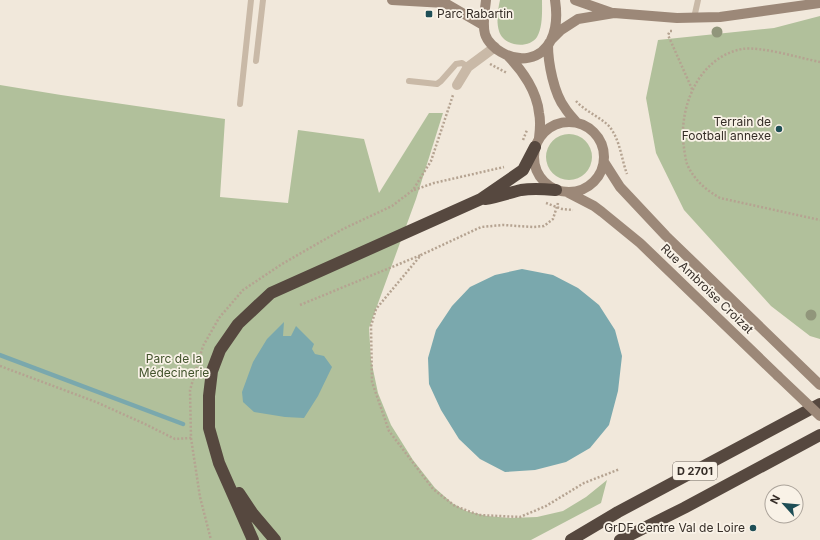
<svg xmlns="http://www.w3.org/2000/svg" width="820" height="540" viewBox="0 0 820 540" font-family="Inter,sans-serif">
  <rect width="100%" height="100%" fill="#f1e8db"/>
  <path fill="#b1c09b" d="M500 0H542C542 11 543 27 537 37 528 50 503 46 499 31 496 22 498 9 500 0Z
    M820 16V339L810 336 771 306 684 210 656 153 646 98 658 40 774 28Z
    M0 85 61 95 225 119 220 197 288 203 298 130 364 139 379 193 429 113H443L416 199 369 328 371 360 378 393 391 425 413 460 435 488 452 503 466 511 487 516 511 518 537 517 563 511 586 497 607 480 601 503 531 540H0Z
    M546 157a23 23 0 1 1 46 0a23 23 0 1 1-46 0Z"/>
  <path fill="#7aa8ad" d="M522 269 553 275 578 288 599 305 615 330 622 356 618 391 609 425 590 448 566 462 535 470 505 472 480 459 459 439 441 410 429 384 428 358 436 330 452 306 470 287 495 275Z
    M284 322 283 336H291L296 326 314 344 312 349 315 354 324 356 332 367 318 396 304 418 285 417 254 412 243 402 242 392 253 362 267 339Z"/>
  <g fill="none" stroke-linecap="round" stroke-linejoin="round">
    <path stroke="#7aa8ad" stroke-width="4.5" d="M0 355 183 424"/>
    <path stroke="#b5a391" stroke-width="2.5" stroke-dasharray="2 2" stroke-linecap="butt" d="M672 31H670L668 35 692 89
      M820 62C800 58 761 46 742 49 701 57 681 101 683 140 684 148 685 157 687 164 694 180 706 190 720 198L820 220
      M490 64 507 73
      M576 101C585 111 598 116 608 125 620 138 621 158 627 174
      M523 140 527 130
      M414 190 434 183 504 167
      M546 203 562 209 573 210
      M558 203 553 219 544 226 533 227 503 225 481 227 421 255 376 309 371 326 372 382 389 431 433 489 455 506 479 515 520 517 546 506 584 483 620 469
      M300 305 421 255
      M0 366 96 402 145 424 175 439 191 438 190 390 203 346 219 318 243 290 282 264 343 229 392 206 413 190 431 161 453 95
      M191 438 200 497 211 540"/>
    <path stroke="#c9b9a7" stroke-width="6" d="M694 18 698 0
      M256 61 263 0
      M409 81 437 84 441 81 456 64 462 63 468 67
      M240 104 251 0"/>
    <path stroke="#c9b9a7" stroke-width="10" d="M457 85 468 67 495 47"/>
    <path stroke="#9c8878" stroke-width="10" d="M392 0 445 3 483 25
      M486 0C485 11 482 23 485 34 487 41 495 49 501 52 519 63 541 60 551 40 557 28 557 13 555 0
      M575 0 612 13
      M551 40 561 30 578 19 614 13 677 18 720 17 820 3
      M548 45C548 63 554 94 565 108 568 113 573 118 577 123
      M508 56C523 71 537 92 539 113 541 121 540 130 539 138
      M534 157a35 35 0 1 1 70 0a35 35 0 1 1-70 0Z
      M604 162 620 187 666 236 820 385
      M567 192 594 206 602 212 640 243 778 376"/>
    <path stroke="#56483f" stroke-width="12" d="M485 199C497 197 509 193 521 190 533 188 544 189 556 190
      M239 493 253 514 275 540
      M253 540 219 463 209 428V396L212 371 220 350 238 324 271 293 481 199 523 170 535 147
      M571 540 618 512 820 404
      M620 540 684 508 820 435"/>
    <path stroke="#9c8878" stroke-width="10" d="M778 376 820 416"/>
  </g>
  <g fill="#91967b">
    <circle cx="717" cy="32" r="5.5"/>
    <circle cx="811" cy="315" r="5.5"/>
  </g>
  <g fill="#1e4e56" stroke="#f9f2e7" stroke-width="1.5">
    <rect x="425" y="10" width="8" height="8" rx="2"/>
    <circle cx="779" cy="129" r="4"/>
    <circle cx="753" cy="528" r="4"/>
  </g>
  <g text-anchor="middle" stroke-width="3.5" stroke-linejoin="round" paint-order="stroke">
    <rect fill="#f9f2e7" stroke="#706861" stroke-width="1" x="673" y="462" width="44" height="18" rx="3"/>
    <g font-size="11" font-weight="bold" fill="#352d27">
      <text x="695" y="475">D 2701</text>
    </g>
    <g font-size="12" fill="#352d27" stroke="#f9f2e7" text-anchor="end">
      <text x="437" y="18" text-anchor="start">Parc Rabartin</text>
      <text x="771" y="126">Terrain de<tspan x="771" dy="14">Football annexe</tspan></text>
      <text x="745" y="532">GrDF Centre Val de Loire</text>
    </g>
    <g font-size="12" fill="#352d27" stroke="#f9f2e7">
      <text transform="translate(707 289) rotate(44)" y="4">Rue Ambroise Croizat</text>
    </g>
    <g font-size="12" fill="#42532c" stroke="#f9f2e7">
      <text x="174" y="363">Parc de la<tspan x="174" dy="14">Médecinerie</tspan></text>
    </g>
  </g>
  <g transform="translate(784 504) rotate(297)"><circle r="19" fill="#f9f2e7" stroke="#aba39a"/>
  <path d="M0-3L7 15L0 10L-7 15Z" fill="#1e4e56"/>
  <text y="-6" font-size="11" font-weight="bold" text-anchor="middle" fill="#352d27">N</text>
  </g>
</svg>
